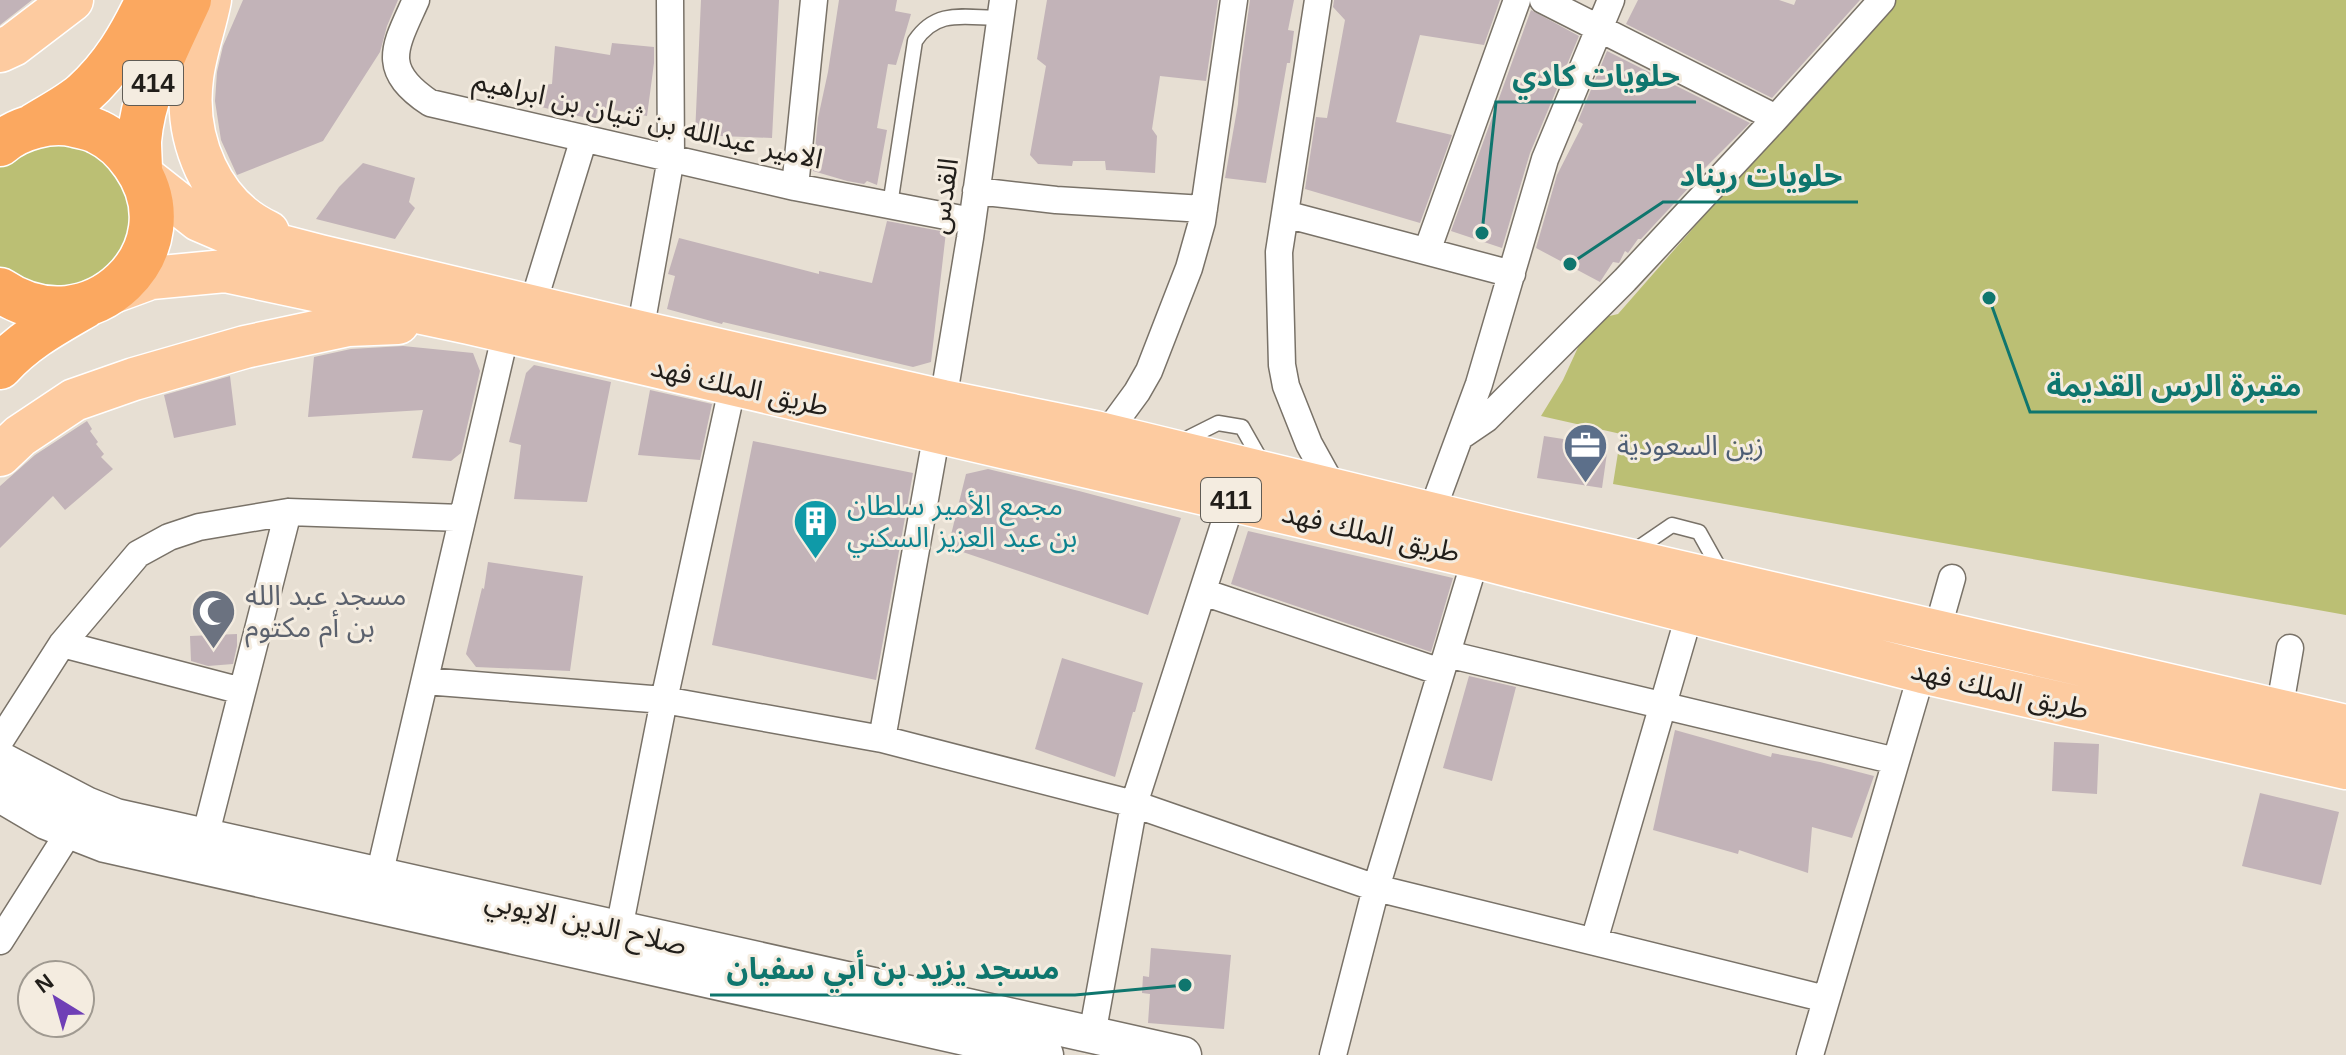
<svg xmlns="http://www.w3.org/2000/svg" width="2346" height="1055" viewBox="0 0 2346 1055" font-family="Arial,'Noto Sans Arabic',sans-serif">
  <rect width="100%" height="100%" fill="#e7dfd3"/>
  <path fill="#bbbf74" d="M1893 0H2346V615L1613 484 1621 434 1541 416 1563 380 1580 343 1601 318 1618 314Z
    M82 134 136 187 134 254 80 299 0 275V152Z"/>
  <path fill="#c2b3b8" d="M0 0H32L0 25Z
    M243 0H398L387 26 380 52 323 141 237 175 221 140 215 101 217 72 223 46Z
    M701 0H779L772 138 695 135Z
    M839 0H897L895 11 911 14 896 65 888 64 877 128 887 130 877 185 867 181 864 184 847 181 813 171 818 118 828 72Z
    M1047 0H1218L1206 81 1160 76 1152 129 1157 136 1155 173 1106 170 1105 161H1073L1072 166 1038 164 1030 155 1046 66 1037 59Z
    M1250 0H1294L1288 30 1294 31 1290 63H1287L1266 183 1225 178 1238 104 1240 72Z
    M1334 0H1500L1484 45 1420 35 1396 122 1452 135 1420 223 1305 189 1316 117 1327 118 1345 20 1333 7Z
    M1638 0H1779L1794 5 1796 0H1860L1772 98 1626 24Z
    M1531 10 1579 36 1530 153 1502 248 1451 231Z
    M612 43 654 47V63L647 116 599 107 595 120 537 106 542 85 552 84 555 46 610 55Z
    M1607 51 1750 123 1692 181 1694 182 1641 239H1638L1628 253 1625 251 1619 263 1613 262 1600 282 1536 248 1557 175 1583 124 1578 121Z
    M363 163 415 178 409 202 415 208 395 239 316 219 339 187Z
    M887 221 946 232 931 362 913 367 723 322 722 324 667 309 675 276 668 274 679 238 819 274V271L872 283Z
    M403 346 473 353 480 371 461 453 451 461 412 458 423 410 308 417 314 357 351 349Z
    M534 365 611 382 587 502 514 499 521 445 509 442 526 373Z
    M230 376 236 425 174 438 164 395Z
    M650 390 712 404 700 460 638 455Z
    M87 421 92 429 90 431 98 442 96 444 104 454 101 457 113 469 65 510 53 496 0 548V486L35 455Z
    M1544 436 1608 446 1602 488 1537 478Z
    M753 441 913 473 876 680 712 645Z
    M988 469 1079 491 1181 518 1148 615 948 547 966 474Z
    M1248 531 1453 578 1431 652 1231 584Z
    M488 562 583 576 570 671 476 667 466 654 482 588 484 589Z
    M237 634V646L233 664 208 666 191 661 190 636Z
    M1062 658 1143 683 1135 712H1133L1115 777 1035 749Z
    M1469 676 1516 687 1492 781 1443 768Z
    M1675 730 1771 757 1772 753 1820 762 1874 776 1852 838 1812 827 1808 873 1739 850 1738 854 1653 830Z
    M2054 742 2099 744 2097 794 2052 791Z
    M2260 793 2339 812 2321 885 2242 866Z
    M1151 948 1231 955 1224 1029 1148 1023 1150 994 1142 993 1143 976 1149 977Z"/>
  <g fill="none" stroke-linecap="round" stroke-linejoin="round">
    <defs>
      <path id="lane" d="M890 205 915 41C937 8 965 18 1001 18
        M1178 443 1218 423 1242 427 1263 464
        M1631 553 1672 525 1699 532 1723 575"/>
      <path id="street" d="M416 0C395 47 379 69 430 103L795 187 972 221
        M1318 0 1279 252 1282 365 1286 386 1309 444 1335 491
        M1543 0 1776 118
        M795 187 814 0
        M976 191 1056 200 1204 209
        M1285 214 1512 274
        M1427 251 1517 0
        M532 307 584 138
        M640 332 671 158 670 0
        M943 401 970 238 1003 0
        M1095 432 1115 422 1137 392 1149 371 1189 268 1202 222 1234 0
        M1461 436 1486 419 1625 280 1776 118 1882 0
        M1431 514 1479 384 1545 159 1611 0
        M1203 592 1441 672
        M1937 631 1952 578
        M62 644 242 691
        M1447 654 1896 761
        M425 681 664 700 882 739 1134 804 1376 888 1826 999
        M2279 711 2290 648
        M882 739 937 432
        M0 741 62 644 138 554 169 537 199 527 288 512 462 518
        M205 837 288 512
        M375 893 506 332
        M619 929 664 700 733 384
        M0 941 78 818
        M1594 941 1690 612
        M1092 1035 1134 804 1232 500
        M1333 1055 1376 888 1476 557
        M1810 1055 1922 672"/>
      <path id="secondary" d="M0 760 86 805 116 817 1183 1055
        M0 794 46 821 105 844 1045 1055"/>
      <path id="primary" d="M210 0C205 26 195 52 192 78 184 139 211 206 268 232
        M0 51 13 45 72 0
        M143 176 199 220 227 232 320 256 640 332 943 401 1095 432 1499 530 2346 726
        M113 292 151 278 225 271 469 323 1476 557 1922 672 2346 768
        M0 455 20 436 74 400 134 379 245 347 348 325 398 323"/>
      <path id="highway" d="M35 125C51 115 69 106 83 94 113 67 131 36 148 0
        M0 144C18 128 51 119 75 125 82 127 91 128 98 132 113 139 125 151 134 164 194 249 90 351 0 290
        M140 172C140 162 139 151 139 141 143 91 169 44 189 0
        M0 367C24 340 54 324 85 306"/>
    </defs>
    <use href="#lane" stroke="#797268" stroke-width="17"/>
    <use href="#street" stroke="#797268" stroke-width="29"/>
    <use href="#secondary" stroke="#797268" stroke-width="39"/>
    <use href="#primary" stroke="#fff" stroke-width="45"/>
    <use href="#highway" stroke="#fff" stroke-width="47"/>
    <use href="#lane" stroke="#fff" stroke-width="14"/>
    <use href="#street" stroke="#fff" stroke-width="26"/>
    <use href="#secondary" stroke="#fff" stroke-width="36"/>
    <use href="#primary" stroke="#fdcba0" stroke-width="42"/>
    <use href="#highway" stroke="#fba860" stroke-width="44"/>
  </g>
  <defs>
    <symbol id="office-pin" viewBox="-11 -11 22 30"><path d="M0 17L-7.5 6A9.5 9.5 0 1 1 7.5 6Z" fill="#5c6f8a" stroke="#f4ece0"/><path d="M-6-3h4V-5.5h4V-3h4V5H-6ZM-1-4.5V-3h2v-1.5ZM-6 0V1H6V0Z" fill="#fff"/></symbol>
    <symbol id="building-pin" viewBox="-11 -11 22 30"><path d="M0 17L-7.5 6A9.5 9.5 0 1 1 7.5 6Z" fill="#0f9aa8" stroke="#f4ece0"/><path d="M-4-6H4V6H1V3H-1V6H-4ZM-2.5-4.3h1.7v1.8h-1.7ZM.8-4.3h1.7v1.8H.8ZM-2.5-1h1.7V.8h-1.7ZM.8-1h1.7V.8H.8Z" fill="#fff"/></symbol>
    <symbol id="mosque-pin" viewBox="-11 -11 22 30"><path d="M0 17L-7.5 6A9.5 9.5 0 1 1 7.5 6Z" fill="#6b7280" stroke="#f4ece0"/><path d="M3.5-4.9A6 6 0 1 0 3.5 4.9A5 5 0 1 1 3.5-4.9Z" fill="#fff"/></symbol>
  </defs>
  <g fill-rule="evenodd">
    <use href="#office-pin" x="1560" y="420" width="51" height="69"/>
    <use href="#building-pin" x="790" y="496" width="51" height="69"/>
    <use href="#mosque-pin" x="188" y="586" width="51" height="69"/>
  </g>
  <g text-anchor="middle" stroke-width="6" stroke-linejoin="round" paint-order="stroke">
    <g fill="#f4ece0" stroke="#605c55" stroke-width="2">
      <rect x="123" y="61" width="60" height="44" rx="6"/>
      <rect x="1201" y="478" width="60" height="44" rx="6"/>
    </g>
    <g font-size="26" font-weight="bold" fill="#211e1a">
      <text x="153" y="92">414</text>
      <text x="1231" y="509">411</text>
    </g>
    <g font-size="28" fill="#211e1a" stroke="#f4ece0">
      <text transform="translate(648 119) rotate(13)" y="10">الامير عبدالله بن ثنيان بن ابراهيم</text>
      <text transform="translate(943 196) rotate(-82)" y="10">القدس</text>
      <text transform="translate(740 386) rotate(13)" y="10">طريق الملك فهد</text>
      <text transform="translate(1371 532) rotate(13)" y="10">طريق الملك فهد</text>
      <text transform="translate(2000 689) rotate(13)" y="10">طريق الملك فهد</text>
      <text transform="translate(586 922) rotate(13)" y="10">صلاح الدين الايوبي</text>
    </g>
    <g font-size="28" fill="#4e5e75" stroke="#f4ece0" text-anchor="start">
      <text x="1617" y="455">زين السعودية</text>
    </g>
    <g font-size="28" fill="#0d838f" stroke="#f4ece0" text-anchor="start">
      <text x="847" y="515">مجمع الأمير سلطان<tspan x="847" dy="32">بن عبد العزيز السكني</tspan></text>
    </g>
    <g font-size="28" fill="#5b616d" stroke="#f4ece0" text-anchor="start">
      <text x="245" y="605">مسجد عبد الله<tspan x="245" dy="32">بن أم مكتوم</tspan></text>
    </g>
  </g>
  <path fill="none" stroke="#0f766e" stroke-width="3" d="M1482 233L1496 102H1696M1570 264L1663 202H1858M1989 298L2030 412H2317M1185 985L1075 995H710"/>
  <g fill="#0f766e" stroke="#f4ece0" stroke-width="3">
    <circle cx="1482" cy="233" r="8"/>
    <circle cx="1570" cy="264" r="8"/>
    <circle cx="1989" cy="298" r="8"/>
    <circle cx="1185" cy="985" r="8"/>
  </g>
  <g font-size="30" text-anchor="middle" font-weight="bold" fill="#0f766e" stroke="#f4ece0" stroke-width="6" stroke-linejoin="round" paint-order="stroke">
    <text x="1596" y="86">حلويات كادي</text>
    <text x="1761" y="186">حلويات ريناد</text>
    <text x="2174" y="396">مقبرة الرس القديمة</text>
    <text x="893" y="979">مسجد يزيد بن أبي سفيان</text>
  </g>
  <g transform="translate(56 999) rotate(323)"><circle r="38" fill="#f4ece0" stroke="#a09a91" stroke-width="2"/>
  <path d="M0-6L14 30L0 20L-14 30Z" fill="#6f3fb6"/>
  <text y="-12" font-size="22" font-weight="bold" text-anchor="middle" fill="#211e1a">N</text>
  </g>
</svg>
